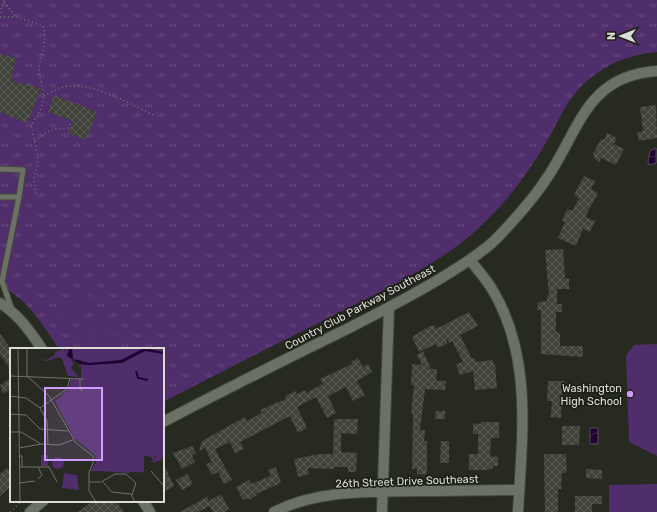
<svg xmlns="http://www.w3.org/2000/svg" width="657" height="512" viewBox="0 0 657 512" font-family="Rubik,sans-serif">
  <defs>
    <pattern id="grass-tufts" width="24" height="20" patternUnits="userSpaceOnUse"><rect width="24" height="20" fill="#502e6c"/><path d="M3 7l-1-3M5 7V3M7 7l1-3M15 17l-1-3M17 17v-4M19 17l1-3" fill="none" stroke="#694c80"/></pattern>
    <pattern id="water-waves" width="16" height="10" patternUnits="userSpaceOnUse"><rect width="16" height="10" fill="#200233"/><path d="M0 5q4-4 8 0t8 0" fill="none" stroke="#402650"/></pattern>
    <pattern id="building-cross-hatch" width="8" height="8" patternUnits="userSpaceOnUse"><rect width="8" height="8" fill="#3f4339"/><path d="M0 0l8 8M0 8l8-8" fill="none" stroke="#5a5e55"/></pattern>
  </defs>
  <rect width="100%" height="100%" fill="#262a20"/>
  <path fill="url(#grass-tufts)" d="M0 0H657V52C619 55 585 74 565 108 558 119 554 130 547 141 531 168 513 194 491 216 448 261 391 286 336 314 278 343 221 372 163 402V349H59C42 324 28 299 0 286Z"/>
  <path fill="#502e6c" d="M85 290 93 302 66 321 57 308Z
    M100 311 108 324 80 343 72 330Z
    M114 333 122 345 117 349H89Z
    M657 344V456L629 442 626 355 634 345Z
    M657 484V512H609V485Z"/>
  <path fill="url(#water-waves)" stroke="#584464" d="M656 148V163L649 165 648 162 650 151Z
    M590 428H598V444H590Z"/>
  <path fill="url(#building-cross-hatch)" d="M0 54 16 58 11 80 24 85 25 83 41 89 27 123 0 112Z
    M54 95 97 112 86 140 68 133 73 121 48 112Z
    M656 105 657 138 639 141 637 132 643 131 640 107Z
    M607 133 617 138 614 144 624 149 616 165 601 158 599 162 595 159 593 154 601 139 604 140Z
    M584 176 595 181 591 189 598 193 585 217 595 221 590 232 583 229 576 246 558 238 565 222 562 221 567 209 572 211 579 198 574 195Z
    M563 249 565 278 569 279V289H557V304H562V312H556V332L560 333V346H583V357L541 354V310H537L538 302 547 301V295H549L545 250Z
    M469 312 478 326 460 335 472 359 475 358 476 362 493 360V364H495L497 388 475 390 473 371 460 375 456 364 463 362 452 341 449 343 447 338V344L438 348 436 344 419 352 412 337 426 328 434 325 436 329Z
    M0 333 11 350V371L0 354Z
    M423 351 431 369H437L436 381H446L445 390 425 389 420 430H425L424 441H427V470L426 475 417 474V469H412L413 417 412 412H411L414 385H411L412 369V364L422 365 417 355Z
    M358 358 363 367 368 364 372 372 357 381 365 395 353 401 346 387 328 396 336 413 327 418 316 397 297 407 307 428 298 433 290 416 240 442 244 449 235 453 230 442 215 449 232 480 224 484 218 472 212 475 206 464 212 462 205 448 199 451 202 441 245 417 247 421 262 413 260 410 286 399 285 396 295 391 297 394 305 390 306 393 323 384 320 379 352 364 351 362Z
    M11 378V389L3 394 0 385Z
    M548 381H565V389H562L561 418 551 417 552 401H547Z
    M436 411H445V419H435Z
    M334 419H358L357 434 341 433V452L357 453 356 472H348V467H334V469L308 468 309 474 298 477 294 459 319 454H333Z
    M481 422H499V438H491L490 456 498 457V466H493V468L488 470H469V454H478V434H473V423L481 424Z
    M562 426H580L579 445H562Z
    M441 441H449V463H440Z
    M192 446 196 453 192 455 195 462 182 469 173 453Z
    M544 454H566L567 470 565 473H562L561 489H558V512H545Z
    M163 463 174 486 163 492Z
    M276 467 281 483 256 494 257 495 249 500 248 498 243 500 236 487 249 480 251 484 271 476 268 470Z
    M7 468 11 473V486L0 496V474Z
    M586 469 602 470V479L586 478Z
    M187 474 193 484 182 490 176 480Z
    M221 494 229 509 224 512H213L210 506 198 512H180L207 497 209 501Z
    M575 496H602V504H592V512H575Z
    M93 501H116L124 512H78Z"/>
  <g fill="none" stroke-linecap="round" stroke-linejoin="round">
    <defs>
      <path id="service" d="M0 169 23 170 19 197H0
        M2 281 19 197
        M1 282 2 281 12 310"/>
      <path id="minor" d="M470 260C477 269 486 279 492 289 533 357 522 437 518 512
        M0 303C19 315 30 331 42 349
        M163 422C224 390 286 359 347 329 384 310 420 292 454 270 470 260 487 249 499 236 516 218 534 198 547 178 580 129 586 76 657 71
        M143 501 150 512
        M30 512 43 501
        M274 512C317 490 368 492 415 491 450 491 484 490 519 490
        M382 512 389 308"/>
    </defs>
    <use href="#service" stroke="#44483f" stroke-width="7"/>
    <use href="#minor" stroke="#44483f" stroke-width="12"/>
    <path stroke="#74776f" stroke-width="1.5" stroke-dasharray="1 3" stroke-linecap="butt" d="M4 2 16 17 43 26C48 41 41 54 39 69 38 73 40 77 41 81 46 100 42 110 31 125L38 159 34 181 36 194
      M0 13 4 0
      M0 17H16
      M44 96C49 93 55 90 60 88 88 78 131 105 156 116
      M35 141C49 130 50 129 68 128L71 123
      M10 512 22 501"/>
    <use href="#service" stroke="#6c7165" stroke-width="5"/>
    <use href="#minor" stroke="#6c7165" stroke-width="10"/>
  </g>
  <circle fill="#d09dfe" stroke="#1d2117" stroke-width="1.5" cx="630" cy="394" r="4"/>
  <g text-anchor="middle" stroke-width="3.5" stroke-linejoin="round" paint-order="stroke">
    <g font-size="11" fill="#dbded7" stroke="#1d2117">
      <text transform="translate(360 307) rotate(-28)" y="4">Country Club Parkway Southeast</text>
      <text transform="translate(407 481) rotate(-2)" y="4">26th Street Drive Southeast</text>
    </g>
    <g font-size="11" fill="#dbded7" stroke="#1d2117" text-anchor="end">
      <text x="622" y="392">Washington<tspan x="622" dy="13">High School</tspan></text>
    </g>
  </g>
  <g transform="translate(10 348)">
    <rect width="154" height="154" fill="#262a20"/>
    <path d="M56 0H154V109L134 108V124L80 123 86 115 85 107 64 90 45 53 59 41 61 31H71V12H55Z" fill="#502e6c"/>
    <path d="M57 0 54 2 57 9 64 15 61 20 69 29 58 28 52 11 48 9 38 13 22 11 36 12 45 7V4ZM62 0H67L64 6 81 13 95 14 80 15 63 10ZM69 17H101L90 25 85 20 69 19ZM130 98 135 104 146 110 147 105 142 102 145 100 153 111 143 115 142 110 132 104ZM85 115 89 118 128 117 133 127 127 121 122 120 119 125 82 122Z" fill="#502e6c"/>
    <path d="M31 107H38V118H31ZM42 115a6 6 0 1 1 12 0a6 6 0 1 1-12 0ZM54 125 67 127 69 142 52 140Z" fill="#502e6c"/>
    <path d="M59 0H62L63 11 79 15 111 12 134 0 154 4V6L135 3 112 15 79 17 70 16 60 10 57 8Z" fill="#200233"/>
    <path fill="none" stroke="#200233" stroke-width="2" d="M126 23 128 30 138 32"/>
    <path fill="none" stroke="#6e7269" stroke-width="1" d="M8 0 10 154M17 0V28M0 28 74 31M17 28 39 48 66 95 83 108V115L79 124V143L86 154M70 30V42H73M0 48 16 50 30 60 37 73 38 97M30 60 57 41 60 30M0 66 16 67 30 81 58 83M0 84H11L31 96M9 100 31 96 49 97 63 92M9 108H12V119M9 119H39L47 134M141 123 154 138M28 131 32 127 28 119M79 134H91L105 126H116L126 135 122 147M93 134 102 144 121 146 125 154M9 135 25 133"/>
    <path fill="#d09dfe" fill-opacity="0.15" stroke="#d09dfe" stroke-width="2" d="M35 40H92V112H35Z"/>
    <rect width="154" height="154" fill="none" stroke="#dbded7" stroke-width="2"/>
  </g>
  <g transform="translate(621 36) rotate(270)" stroke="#1d2117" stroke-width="3" paint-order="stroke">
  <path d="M0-3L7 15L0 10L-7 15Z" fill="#dbded7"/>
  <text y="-6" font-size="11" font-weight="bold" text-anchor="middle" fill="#dbded7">N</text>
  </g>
</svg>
